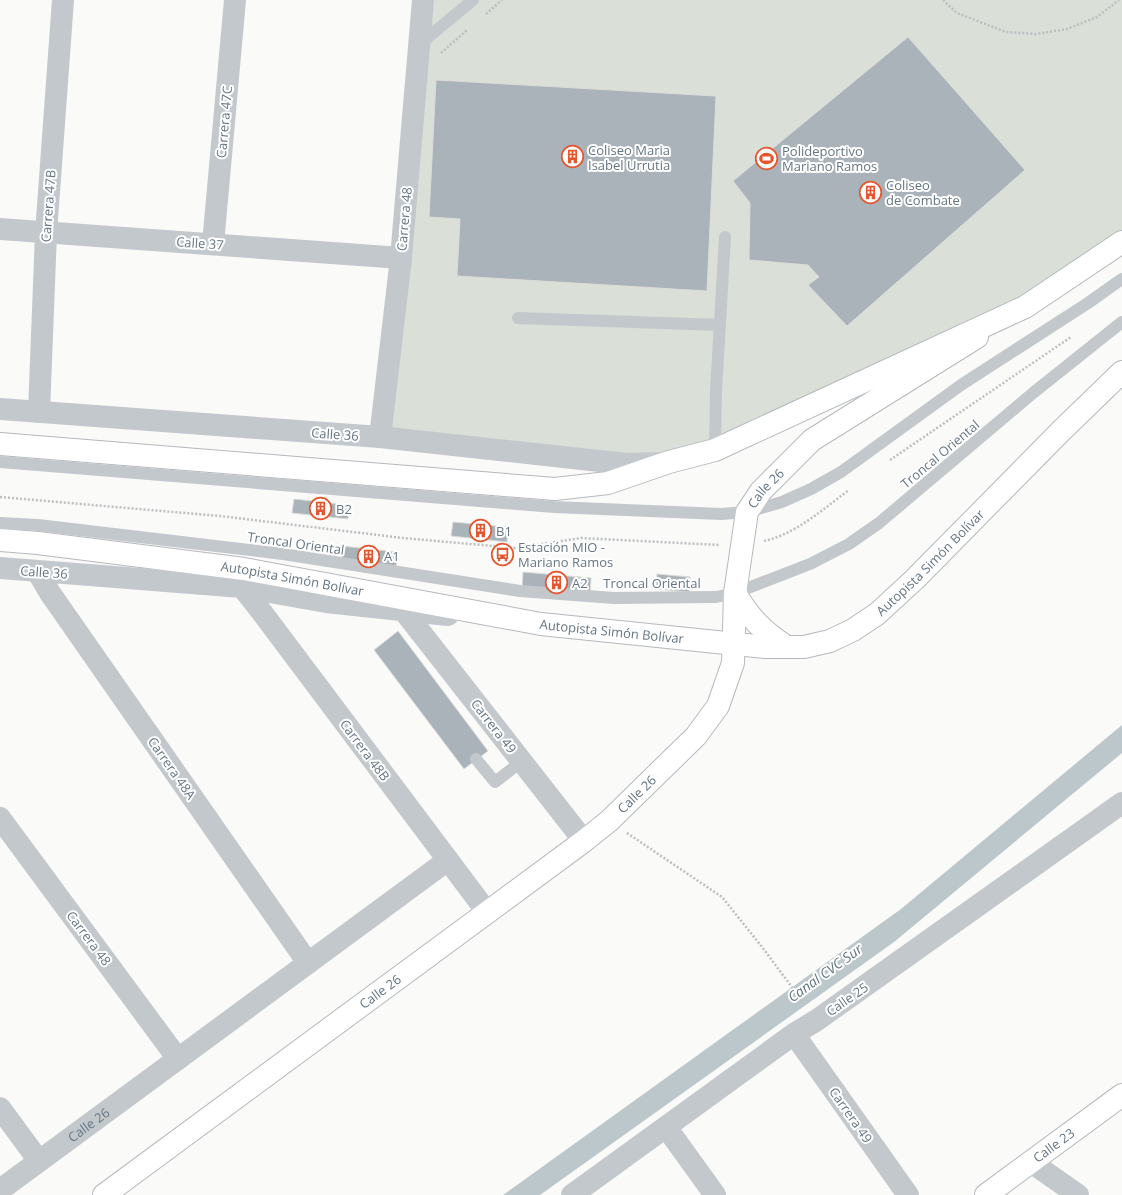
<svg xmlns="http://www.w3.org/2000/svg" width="1122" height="1195" viewBox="0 0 1122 1195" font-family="'Open Sans',sans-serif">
  <rect width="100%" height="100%" fill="#fafaf8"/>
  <path fill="#dadfd7" d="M423 0H1122V242L1066 279 669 462 380 437Z"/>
  <path fill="#bbc7cb" d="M1122 725V753L894 942 540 1195H503L901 909Z"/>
  <path fill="#aab3b9" stroke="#dcdcda" d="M908 37 1025 170 847 326 808 285 819 277 808 265 749 260 750 203 733 181Z
    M436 80 716 96 707 291 457 276 460 219 429 217Z
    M294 499 349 505 348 519 292 513Z
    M453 522 508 527 507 542 451 536Z
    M342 546 398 552 396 566 341 560Z
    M523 572 591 578 590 595 522 589Z
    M657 574 690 577 689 592 656 589Z
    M398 631 488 751 464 769 374 650Z"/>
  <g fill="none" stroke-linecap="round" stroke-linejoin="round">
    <defs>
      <g id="primary">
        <path d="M735 593C749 617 763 632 787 647"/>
        <path id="s2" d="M104 1195 584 841 609 821 696 736 718 706 733 663 735 593 747 512 761 491 812 440 977 337"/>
        <path id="s3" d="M986 1195 1122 1095"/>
      </g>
      <g id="trunk">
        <path d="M0 444 555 489 608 483 669 462 715 450 1025 307 1122 242"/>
        <path id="s4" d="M0 540 38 543 244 569 541 624 765 647H804L830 641 853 630 877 614 915 579 1061 431 1122 372"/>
      </g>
    </defs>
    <use href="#primary" stroke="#b5babe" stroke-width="24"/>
    <use href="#trunk" stroke="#b4b9bd" stroke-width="24"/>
    <path stroke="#bbbfc2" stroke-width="2.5" stroke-dasharray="2 2" stroke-linecap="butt" d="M943 0 957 13 1006 32 1036 34 1067 29 1097 17 1119 0
      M486 14 502 0
      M441 53 467 30
      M890 460 1071 337
      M0 497 220 516 403 538 515 548 581 538 720 545
      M764 541C796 534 823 509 849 490
      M627 833 722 897 762 947 803 1002"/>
    <path stroke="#c3c8cc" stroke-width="12" d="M420 44 473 0
      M518 318 720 325
      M715 450 716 391 725 237
      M0 462 554 507 721 514 747 512 782 502 811 489 841 472 961 385 1088 303 1122 279
      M0 523 38 525 283 554 520 591 614 598 716 597 735 593 810 564 849 544 879 523 1033 393 1122 322
      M476 759 495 782 522 761"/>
    <g stroke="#c3c8cc" stroke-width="22">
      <path d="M0 229 401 258"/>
      <path d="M213 244 235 0"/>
      <path d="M39 412 46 233 63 0"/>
      <path d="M380 437 401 258 423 0"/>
      <path d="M37 571 50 593 308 963"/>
      <path d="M242 587 261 611 487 912"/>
      <path d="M404 611 584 841"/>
      <path d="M0 818 178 1059"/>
      <path d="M794 1034 908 1195"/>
      <path d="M0 1108 39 1161"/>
      <path d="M666 1127 715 1195"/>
      <path d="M1031 1162 1078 1195"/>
      <path id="s1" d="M0 1190 448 860"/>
      <path d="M572 1195 794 1034 817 1020 1122 803"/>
    </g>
    <path stroke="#c3c8cc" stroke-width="22" d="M0 409 380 437 627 464 660 463
      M0 568 242 587 326 602 448 615"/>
    <use href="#primary" stroke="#fff" stroke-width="22"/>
    <use href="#trunk" stroke="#fff" stroke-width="22"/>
  </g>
  <defs>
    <symbol id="building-ring" viewBox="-11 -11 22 22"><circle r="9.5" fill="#fff" stroke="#e4572e" stroke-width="1.5"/><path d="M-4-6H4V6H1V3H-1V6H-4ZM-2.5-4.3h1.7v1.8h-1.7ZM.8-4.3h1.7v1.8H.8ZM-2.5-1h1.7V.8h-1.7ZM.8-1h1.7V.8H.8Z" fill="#e4572e"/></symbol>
    <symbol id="stadium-ring" viewBox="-11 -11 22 22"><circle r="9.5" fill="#fff" stroke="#e4572e" stroke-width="1.5"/><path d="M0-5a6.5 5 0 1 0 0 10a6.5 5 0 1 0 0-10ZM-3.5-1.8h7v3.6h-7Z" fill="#e4572e"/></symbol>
    <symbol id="bus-ring" viewBox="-11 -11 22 22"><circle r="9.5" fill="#fff" stroke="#e4572e" stroke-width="1.5"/><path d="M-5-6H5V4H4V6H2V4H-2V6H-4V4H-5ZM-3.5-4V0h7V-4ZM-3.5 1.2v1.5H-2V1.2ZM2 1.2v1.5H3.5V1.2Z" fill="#e4572e"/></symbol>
  </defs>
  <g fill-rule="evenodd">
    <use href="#building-ring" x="560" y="144" width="25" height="25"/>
    <use href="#stadium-ring" x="754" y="146" width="25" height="25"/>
    <use href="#building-ring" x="858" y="180" width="25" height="25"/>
    <use href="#building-ring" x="308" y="496" width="25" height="25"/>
    <use href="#building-ring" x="468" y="518" width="25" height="25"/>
    <use href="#bus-ring" x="490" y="542" width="25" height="25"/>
    <use href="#building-ring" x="356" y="544" width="25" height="25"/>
    <use href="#building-ring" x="544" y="570" width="25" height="25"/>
  </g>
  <g text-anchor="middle" stroke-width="4" stroke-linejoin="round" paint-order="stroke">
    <g font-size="13" fill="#657683" stroke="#fff">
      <text transform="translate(224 122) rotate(-85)" y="5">Carrera 47C</text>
      <text transform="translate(48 206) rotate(-86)" y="5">Carrera 47B</text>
      <text transform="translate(404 219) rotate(-85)" y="5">Carrera 48</text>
      <text transform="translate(200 243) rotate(4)" y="5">Calle 37</text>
      <text transform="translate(335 434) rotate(4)" y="5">Calle 36</text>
      <text transform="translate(940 454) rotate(-40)" y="5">Troncal Oriental</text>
      <text dy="5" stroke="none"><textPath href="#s2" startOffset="1015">Calle 26</textPath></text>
      <text transform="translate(296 543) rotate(8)" y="5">Troncal Oriental</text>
      <text dy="5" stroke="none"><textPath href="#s4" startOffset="967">Autopista Simón Bolívar</textPath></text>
      <text transform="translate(44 572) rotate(4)" y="5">Calle 36</text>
      <text dy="5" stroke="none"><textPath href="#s4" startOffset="295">Autopista Simón Bolívar</textPath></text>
      <text x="652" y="588">Troncal Oriental</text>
      <text dy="5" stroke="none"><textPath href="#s4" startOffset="619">Autopista Simón Bolívar</textPath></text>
      <text transform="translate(494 726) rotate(52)" y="5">Carrera 49</text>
      <text transform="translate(365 750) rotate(53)" y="5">Carrera 48B</text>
      <text transform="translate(172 768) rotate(55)" y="5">Carrera 48A</text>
      <text dy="5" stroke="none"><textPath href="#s2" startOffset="667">Calle 26</textPath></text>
      <text transform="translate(89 938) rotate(53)" y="5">Carrera 48</text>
      <text dy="5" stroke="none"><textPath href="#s2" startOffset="343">Calle 26</textPath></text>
      <text transform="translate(847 999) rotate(-35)" y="5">Calle 25</text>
      <text transform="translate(851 1115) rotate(55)" y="5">Carrera 49</text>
      <text dy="5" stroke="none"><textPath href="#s1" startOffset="110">Calle 26</textPath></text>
      <text dy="5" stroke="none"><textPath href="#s3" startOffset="84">Calle 23</textPath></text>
    </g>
    <g font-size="13" fill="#657683" stroke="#fff" text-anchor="start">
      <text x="588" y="155">Coliseo Maria<tspan x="588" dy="15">Isabel Urrutia</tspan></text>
      <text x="782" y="156">Polideportivo<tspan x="782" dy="15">Mariano Ramos</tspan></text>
      <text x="886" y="190">Coliseo<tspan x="886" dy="15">de Combate</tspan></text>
      <text x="336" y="514">B2</text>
      <text x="496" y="536">B1</text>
      <text x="518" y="552">Estación MIO -<tspan x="518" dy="15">Mariano Ramos</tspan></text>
      <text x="384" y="561">A1</text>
      <text x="572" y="588">A2</text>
    </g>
    <g font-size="14" font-style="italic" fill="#60757c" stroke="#fff">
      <text transform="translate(825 973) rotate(-36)" y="5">Canal CVC Sur</text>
    </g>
  </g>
</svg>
